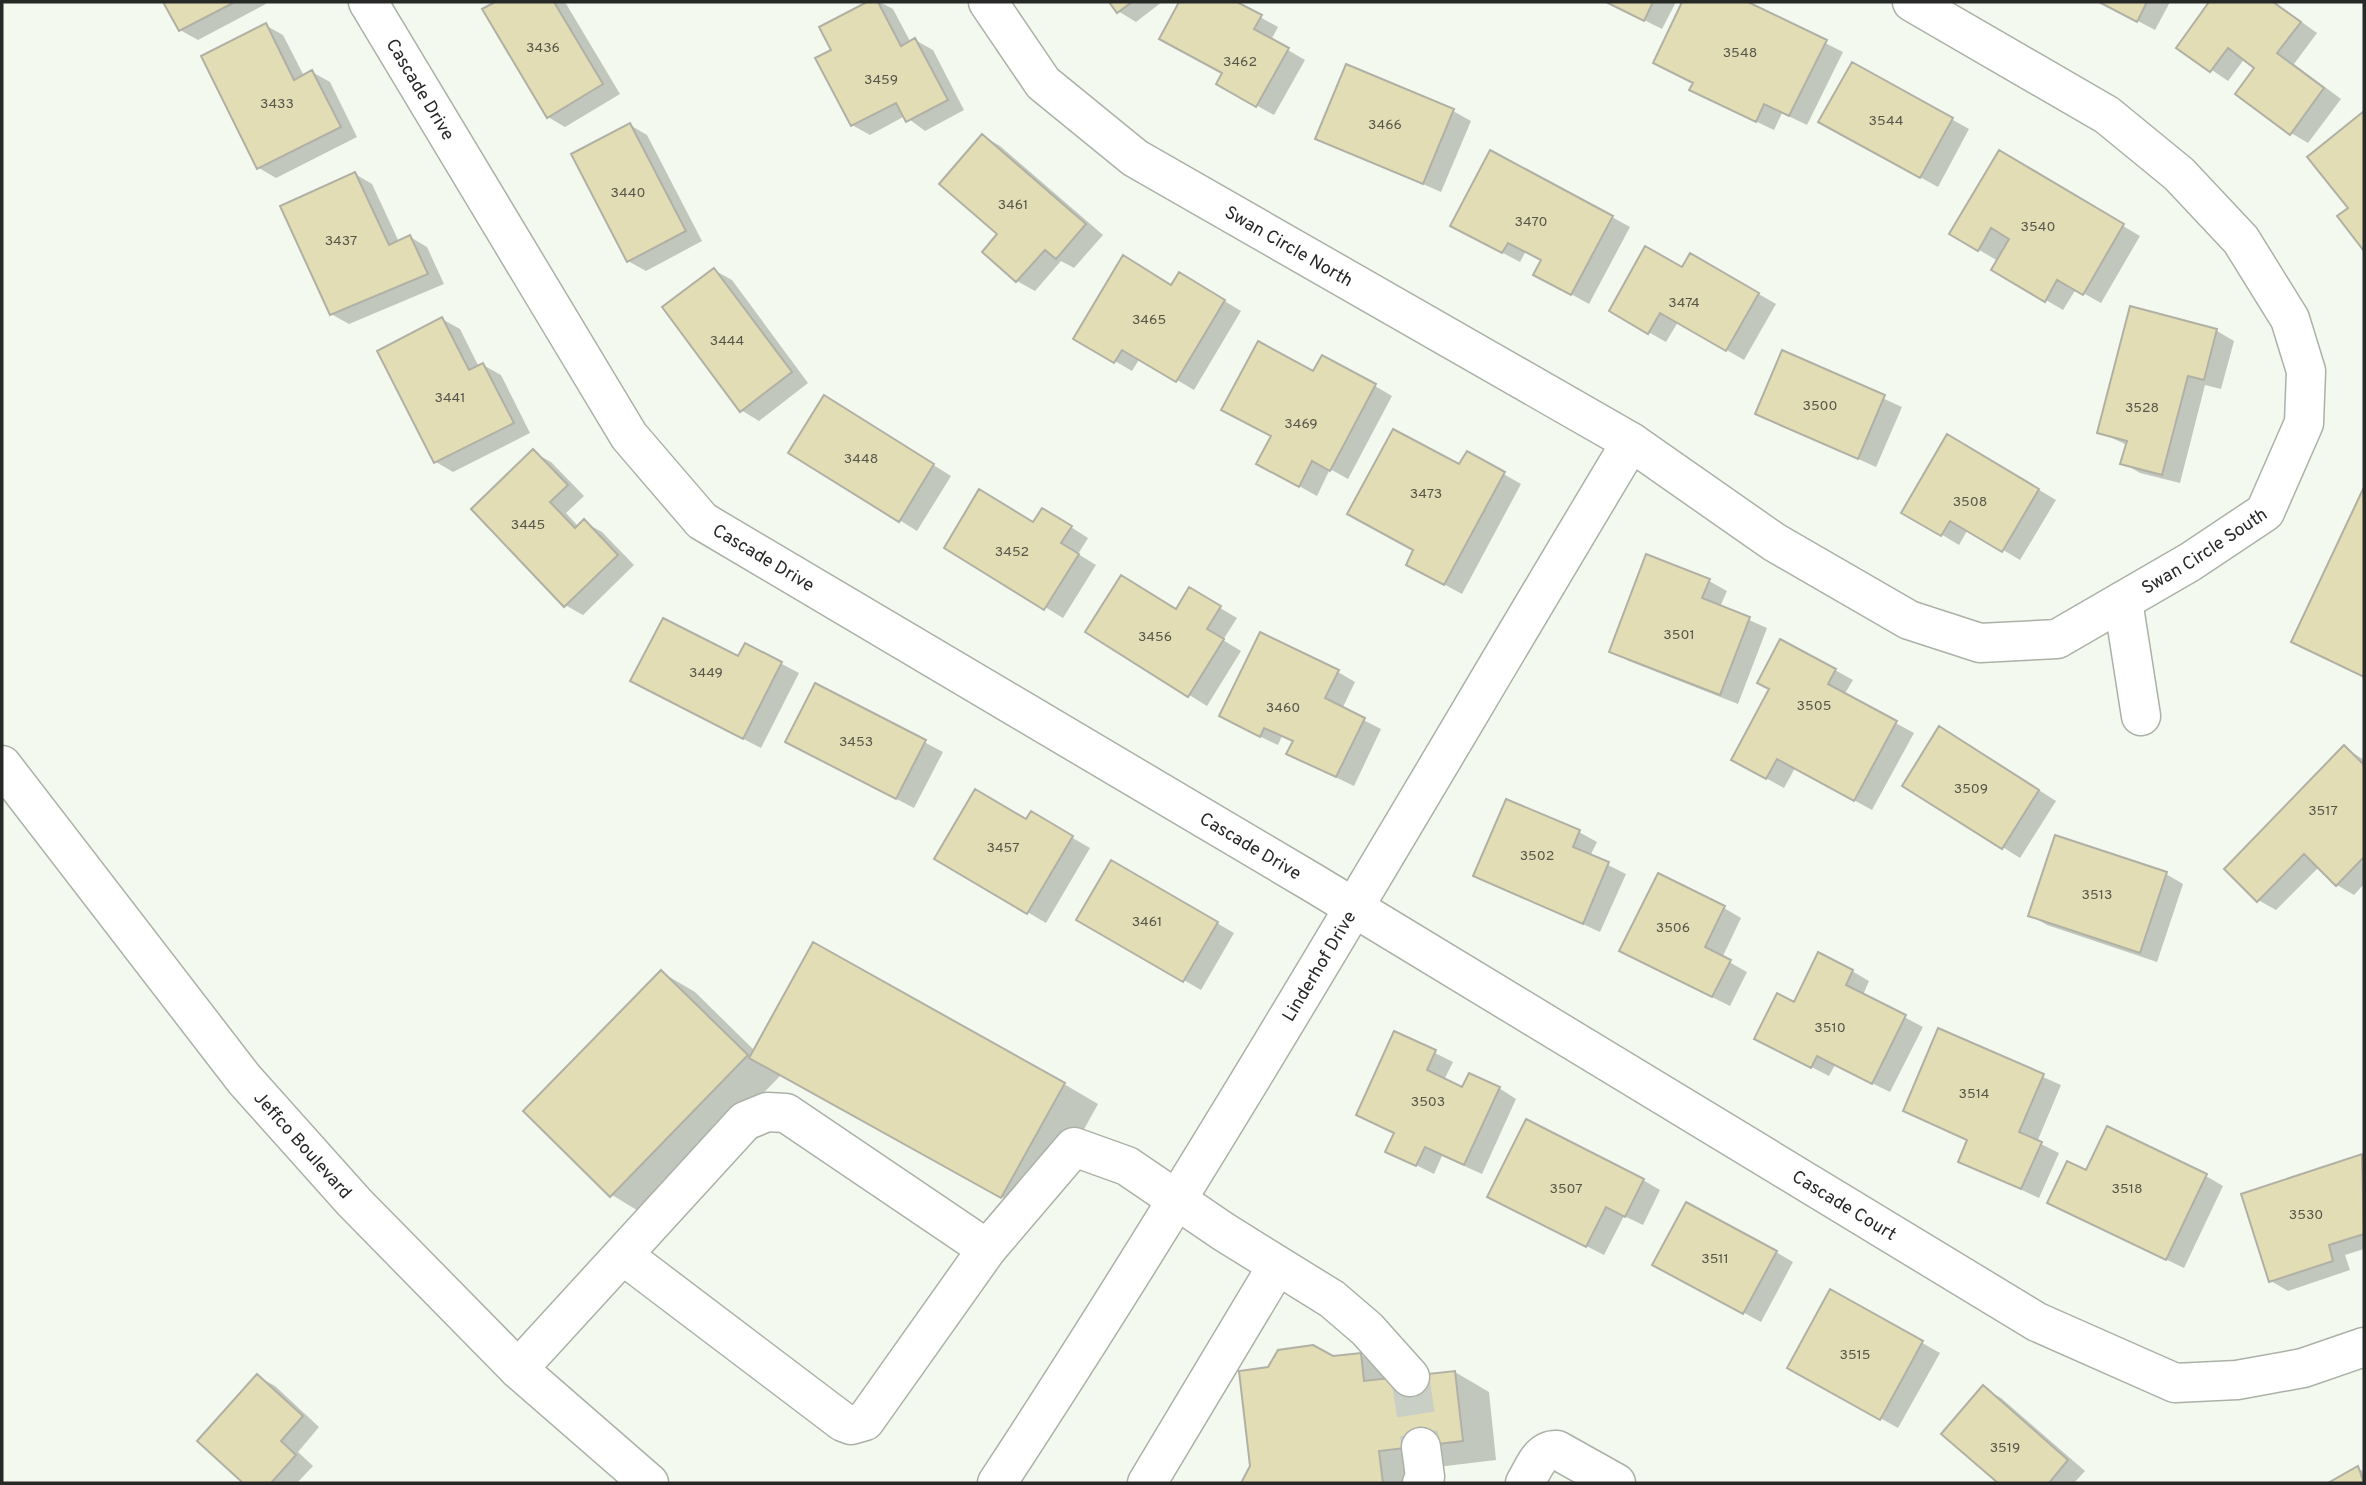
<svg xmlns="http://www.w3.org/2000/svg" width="2366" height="1485" viewBox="0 0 2366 1485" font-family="Overpass,sans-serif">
  <rect width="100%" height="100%" fill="#f3f9ee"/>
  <path fill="#0003" d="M165 2H264L266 4 198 40 180 30Z
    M498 2H565L620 94 565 127 548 117 484 10Z
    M871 2H880L893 9 911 43 915 40 933 50 964 110 925 131 905 116 870 135 852 125 833 51 821 28Z
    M1111 2H1162L1136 22 1118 11Z
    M1181 2H1233L1278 27 1271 40 1305 60 1274 115 1218 84 1224 73 1162 38Z
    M1608 2H1676L1662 29Z
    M1684 2H1744L1843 52 1807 125 1782 113 1774 130 1709 99 1694 83 1655 62Z
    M2102 2H2170L2155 30Z
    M2211 2H2274L2317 33 2294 64 2341 99 2308 143 2291 133 2257 67 2245 58 2228 81 2178 47Z
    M265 25 283 35 304 76 312 72 330 82 357 137 276 178 259 168Z
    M1853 64 1969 129 1938 187 1838 132Z
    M1453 111 1471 121 1441 192 1318 138Z
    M2364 113V248L2339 217 2350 208 2310 157Z
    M630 125 647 135 702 241 646 271 628 261Z
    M983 136 1000 146 1103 235 1074 268 1061 261 1035 291 1017 281 984 252 999 234Z
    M2000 153 2140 236 2101 303 2076 289 2063 310 1993 269 1998 261 1952 234Z
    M355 174 372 184 399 242 410 237 427 247 444 284 349 324 331 314Z
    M1612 217 1630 227 1589 304 1553 284 1543 260 1526 251 1520 262 1469 235Z
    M1691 255 1776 304 1744 360 1678 322 1666 342 1611 311 1683 270Z
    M714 270 732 280 808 383 759 421 741 410Z
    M1180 274 1241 311 1194 390 1140 358 1132 371 1075 338 1172 287Z
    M2131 308 2217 331 2234 341 2221 389 2205 385 2180 483 2140 473 2123 463 2127 445 2099 432Z
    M442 319 460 329 479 367 483 365 501 375 530 433 453 472 436 462Z
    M1783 353 1902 407 1876 467 1757 413Z
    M1314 373 1375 386 1392 396 1348 479 1330 469 1317 496 1259 464Z
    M841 407 951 476 917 531 791 452Z
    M1948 436 2056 500 2020 560 1968 529 1959 545 1904 512Z
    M533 452 551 462 584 496 566 513 579 527 584 522 602 532 634 565 583 615 565 605Z
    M1467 453 1521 484 1462 594 1425 574 1459 467Z
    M2364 491V677L2293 642Z
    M1060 520 1088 538 1078 554 1096 565 1063 618 947 547Z
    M1709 581 1727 591 1720 607 1767 628 1738 704 1629 661 1611 651Z
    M1190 590 1237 618 1223 640 1241 651 1207 706 1088 632 1177 611Z
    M746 645 799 673 761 748 650 691 739 659Z
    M1835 670 1853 680 1844 695 1914 733 1872 810 1795 768 1784 788 1751 770Z
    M1338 672 1355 682 1342 709 1381 729 1354 786 1306 763 1295 742 1282 736 1278 745 1238 726Z
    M816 685 943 752 914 808 805 752Z
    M1957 738 2056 801 2020 858 1904 785Z
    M2344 747 2364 760V884L2354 895 2337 885 2319 867 2276 910 2258 900Z
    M1031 814 1090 848 1046 923 936 858 1027 821Z
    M1579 832 1597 842 1590 856 1626 874 1600 932 1475 875Z
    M1111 862 1234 933 1201 990 1078 919Z
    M2166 874 2183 884 2157 962 2047 925 2030 915Z
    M1724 908 1741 918 1722 958 1747 972 1730 1006 1639 961Z
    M1852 971 1869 981 1863 995 1923 1027 1890 1092 1835 1065 1829 1076 1774 1048 1795 1004Z
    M661 972 695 992 755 1051 1064 1084 1098 1104 1036 1216 782 1074 645 1215 612 1195Z
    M1939 1030 2061 1085 2037 1142 2059 1153 2039 1198 1961 1161 1969 1141 1905 1111Z
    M1395 1033 1453 1062 1444 1080 1463 1089 1499 1088 1516 1099 1482 1174 1442 1156 1434 1174 1388 1151 1396 1134Z
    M2362 1156 2364 1249 2345 1255 2350 1270 2288 1291 2271 1281Z
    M2206 1176 2223 1186 2184 1268 2067 1212Z
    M1643 1180 1660 1190 1643 1225 1624 1216 1604 1255 1507 1206Z
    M1776 1252 1793 1262 1761 1322 1672 1274Z
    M1831 1291 1940 1353 1898 1428 1789 1367Z
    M1360 1354 1394 1374 1395 1379 1455 1372 1489 1392 1496 1460 1412 1470 1414 1483H1243L1252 1467Z
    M257 1376 275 1386 319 1427 298 1452 313 1466 297 1483H246L199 1440Z
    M1983 1388 2001 1398 2085 1471 2074 1483H2000L1943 1434Z
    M2358 1468 2364 1472V1483H2331Z"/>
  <path fill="#e2ddb5" stroke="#b1b0a5" stroke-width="2" d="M163 2H235L179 31Z
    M495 2H554L603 84 547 118 482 9Z
    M867 2H878L901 46 915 38 948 100 906 122 896 103 851 126 815 58 831 50 819 27Z
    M1109 2H1132L1117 13Z
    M1179 2H1237L1262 15 1254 29 1289 48 1256 107 1216 84 1222 73 1159 39Z
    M1606 2H1653L1644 21Z
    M1682 2H1748L1827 40 1789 116 1764 104 1756 122 1689 90 1693 83 1653 63Z
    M2099 2H2147L2137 22Z
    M2209 2H2273L2301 22 2277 53 2324 88 2290 135 2235 94 2254 68 2228 48 2210 72 2176 48Z
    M266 23 294 80 312 70 341 127 257 169 201 56Z
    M1852 62 1953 118 1920 178 1818 122Z
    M1346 64 1454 109 1423 184 1315 139Z
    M2364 111V251L2337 216 2348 208 2307 157Z
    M630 123 686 231 627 262 571 154Z
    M982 134 1086 224 1056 259 1045 250 1016 282 982 252 997 234 939 184Z
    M1490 150 1613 216 1571 295 1533 275 1541 260 1508 243 1502 253 1450 226Z
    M1999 150 2124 224 2083 295 2057 280 2045 302 1991 270 2009 239 1991 228 1978 251 1949 234Z
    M355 172 389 245 410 235 428 274 330 315 280 206Z
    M1645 246 1682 267 1690 253 1759 293 1726 351 1660 313 1648 334 1609 311Z
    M1123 255 1171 285 1179 272 1225 300 1176 382 1122 350 1114 363 1073 339Z
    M714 268 792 372 740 412 662 307Z
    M2130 306 2217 329 2204 380 2188 376 2162 475 2120 464 2127 441 2097 433Z
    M442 317 469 370 483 363 514 423 434 463 377 351Z
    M1258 341 1313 371 1322 355 1376 384 1330 471 1312 461 1299 487 1256 464 1271 436 1221 410Z
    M1782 350 1885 395 1858 459 1755 414Z
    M824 395 934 464 899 522 788 453Z
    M1393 429 1459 464 1467 451 1505 472 1444 585 1406 565 1413 550 1347 514Z
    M1947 434 2039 489 2002 552 1950 521 1941 536 1901 513Z
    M533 449 568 485 550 502 575 528 584 519 618 555 564 607 471 509Z
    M2364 487V677L2291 642Z
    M979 489 1033 522 1042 508 1072 526 1061 543 1079 554 1044 610 944 548Z
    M1646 554 1710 579 1702 598 1750 617 1720 695 1609 652Z
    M1121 575 1176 609 1189 587 1221 606 1207 629 1224 639 1188 697 1085 632Z
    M663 618 738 656 745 643 782 662 743 739 630 681Z
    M1260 632 1339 670 1325 698 1365 718 1336 777 1286 754 1293 741 1264 728 1260 737 1219 716Z
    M1780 639 1836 669 1828 684 1897 721 1854 801 1777 759 1766 779 1731 760 1769 689 1757 683Z
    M815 683 926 740 896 799 785 742Z
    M1939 726 2039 790 2002 849 1902 786Z
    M2344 745 2364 765V857L2336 886 2304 854 2257 902 2224 869Z
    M975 789 1026 819 1031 811 1073 836 1027 914 934 859Z
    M1506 799 1580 830 1573 847 1609 862 1583 924 1473 876Z
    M2055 835 2167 872 2140 953 2028 916Z
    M1111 860 1218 922 1183 982 1076 920Z
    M1658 873 1725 906 1705 947 1731 960 1712 997 1619 951Z
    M813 942 1065 1083 1001 1198 749 1058Z
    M1818 952 1853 970 1846 985 1906 1015 1872 1084 1817 1056 1811 1068 1754 1039 1777 993 1794 1002Z
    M661 970 748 1055 610 1197 523 1111Z
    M1938 1028 2044 1074 2019 1132 2042 1142 2021 1189 1958 1162 1967 1140 1903 1111Z
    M1394 1031 1436 1050 1427 1070 1462 1087 1469 1073 1500 1087 1464 1165 1425 1147 1416 1166 1385 1152 1394 1133 1356 1115Z
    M1526 1119 1644 1179 1625 1217 1606 1207 1586 1247 1487 1197Z
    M2107 1126 2207 1174 2166 1260 2047 1203 2067 1161 2086 1170Z
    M2362 1154 2364 1234 2329 1245 2333 1261 2269 1282 2241 1194Z
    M1686 1202 1777 1251 1743 1314 1652 1265Z
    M1830 1289 1923 1341 1880 1420 1787 1368Z
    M1313 1345 1333 1356 1361 1353 1364 1381 1455 1371 1463 1441 1379 1451 1383 1483H1241L1250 1466 1239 1371 1268 1367 1278 1350Z
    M257 1374 303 1416 281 1441 296 1455 271 1483H243L197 1441Z
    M1983 1385 2068 1460 2049 1483H1998L1941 1434Z
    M2358 1466 2364 1483H2328Z"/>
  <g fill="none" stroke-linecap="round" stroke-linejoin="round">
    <path stroke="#cacfc6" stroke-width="38" stroke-dasharray="38 19" stroke-linecap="butt" d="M1410 1377 1421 1447"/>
    <defs>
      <g id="minor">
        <path id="s1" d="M368 2 629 436 702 521 1315 884 2037 1322 2175 1383 2237 1380 2303 1368 2364 1347"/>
        <path id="s2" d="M988 2 1043 83 1135 158 1631 442 1774 542 1909 620 1980 643 2057 639 2190 562 2265 512 2304 423 2306 371 2290 319 2241 240 2179 174 2107 115 1912 2"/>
        <path d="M2123 601 2141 716"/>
        <path d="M624 1256 843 1422 851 1425 865 1421 987 1249"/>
        <path d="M518 1369 745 1121 767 1112 786 1113 987 1249 1074 1147 1127 1166 1224 1232 1332 1299 1367 1329 1410 1377"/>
        <path d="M1421 1447 1425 1477 1422 1483"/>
        <path id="s3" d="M997 1483C1220 1143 1422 790 1631 442"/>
        <path d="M1147 1483 1277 1266"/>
        <path d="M1525 1483C1533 1470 1539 1449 1557 1450L1616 1483"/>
      </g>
      <g id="major">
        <path id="s4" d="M2 765 244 1079 354 1202 518 1369 649 1483"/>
      </g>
    </defs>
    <use href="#minor" stroke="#acb1a7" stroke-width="41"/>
    <use href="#major" stroke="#acb1a7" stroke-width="41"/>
    <use href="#minor" stroke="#fff" stroke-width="38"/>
    <use href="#major" stroke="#fff" stroke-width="38"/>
  </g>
  <g text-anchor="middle" stroke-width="6" stroke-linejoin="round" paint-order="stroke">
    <g font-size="14" fill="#56564a">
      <text x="543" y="52">3436</text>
      <text x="1740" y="57">3548</text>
      <text x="1240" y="66">3462</text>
      <text x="881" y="84">3459</text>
      <text x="277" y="108">3433</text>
      <text x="1886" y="125">3544</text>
      <text x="1385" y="129">3466</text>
      <text x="628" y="197">3440</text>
      <text x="1013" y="209">3461</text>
      <text x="1531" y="226">3470</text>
      <text x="2038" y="231">3540</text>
      <text x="341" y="245">3437</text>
      <text x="1684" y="307">3474</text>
      <text x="1149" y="324">3465</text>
      <text x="727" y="345">3444</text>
      <text x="450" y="402">3441</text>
      <text x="1820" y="410">3500</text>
      <text x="2142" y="412">3528</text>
      <text x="1301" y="428">3469</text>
      <text x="861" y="463">3448</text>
      <text x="1426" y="498">3473</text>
      <text x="1970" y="506">3508</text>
      <text x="528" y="529">3445</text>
      <text x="1012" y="556">3452</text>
      <text x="1679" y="639">3501</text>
      <text x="1155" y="641">3456</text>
      <text x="706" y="677">3449</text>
      <text x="1814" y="710">3505</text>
      <text x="1283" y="712">3460</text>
      <text x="856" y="746">3453</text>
      <text x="1971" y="793">3509</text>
      <text x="2323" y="815">3517</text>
      <text x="1003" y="852">3457</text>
      <text x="1537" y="860">3502</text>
      <text x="2097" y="899">3513</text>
      <text x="1147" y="926">3461</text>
      <text x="1673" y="932">3506</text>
      <text x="1830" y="1032">3510</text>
      <text x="1974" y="1098">3514</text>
      <text x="1428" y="1106">3503</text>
      <text x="1566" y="1193">3507</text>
      <text x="2127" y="1193">3518</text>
      <text x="2306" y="1219">3530</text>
      <text x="1715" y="1263">3511</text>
      <text x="1855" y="1359">3515</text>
      <text x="2005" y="1452">3519</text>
    </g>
    <g font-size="18" fill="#272926" stroke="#f3f9ee">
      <text dy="6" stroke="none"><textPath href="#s1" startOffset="102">Cascade Drive</textPath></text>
      <text dy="6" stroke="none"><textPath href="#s2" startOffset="394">Swan Circle North</textPath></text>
      <text dy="6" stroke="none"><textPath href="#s2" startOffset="1442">Swan Circle South</textPath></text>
      <text dy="6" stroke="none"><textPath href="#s1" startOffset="690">Cascade Drive</textPath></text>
      <text dy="6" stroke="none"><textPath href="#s1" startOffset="1256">Cascade Drive</textPath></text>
      <text dy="6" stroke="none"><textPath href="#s3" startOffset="609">Linderhof Drive</textPath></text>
      <text dy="6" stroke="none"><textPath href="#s4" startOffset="485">Jeffco Boulevard</textPath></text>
      <text dy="6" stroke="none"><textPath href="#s1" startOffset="1950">Cascade Court</textPath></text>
    </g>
  </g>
  <rect width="2366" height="1485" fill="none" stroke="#272926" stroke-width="7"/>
</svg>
